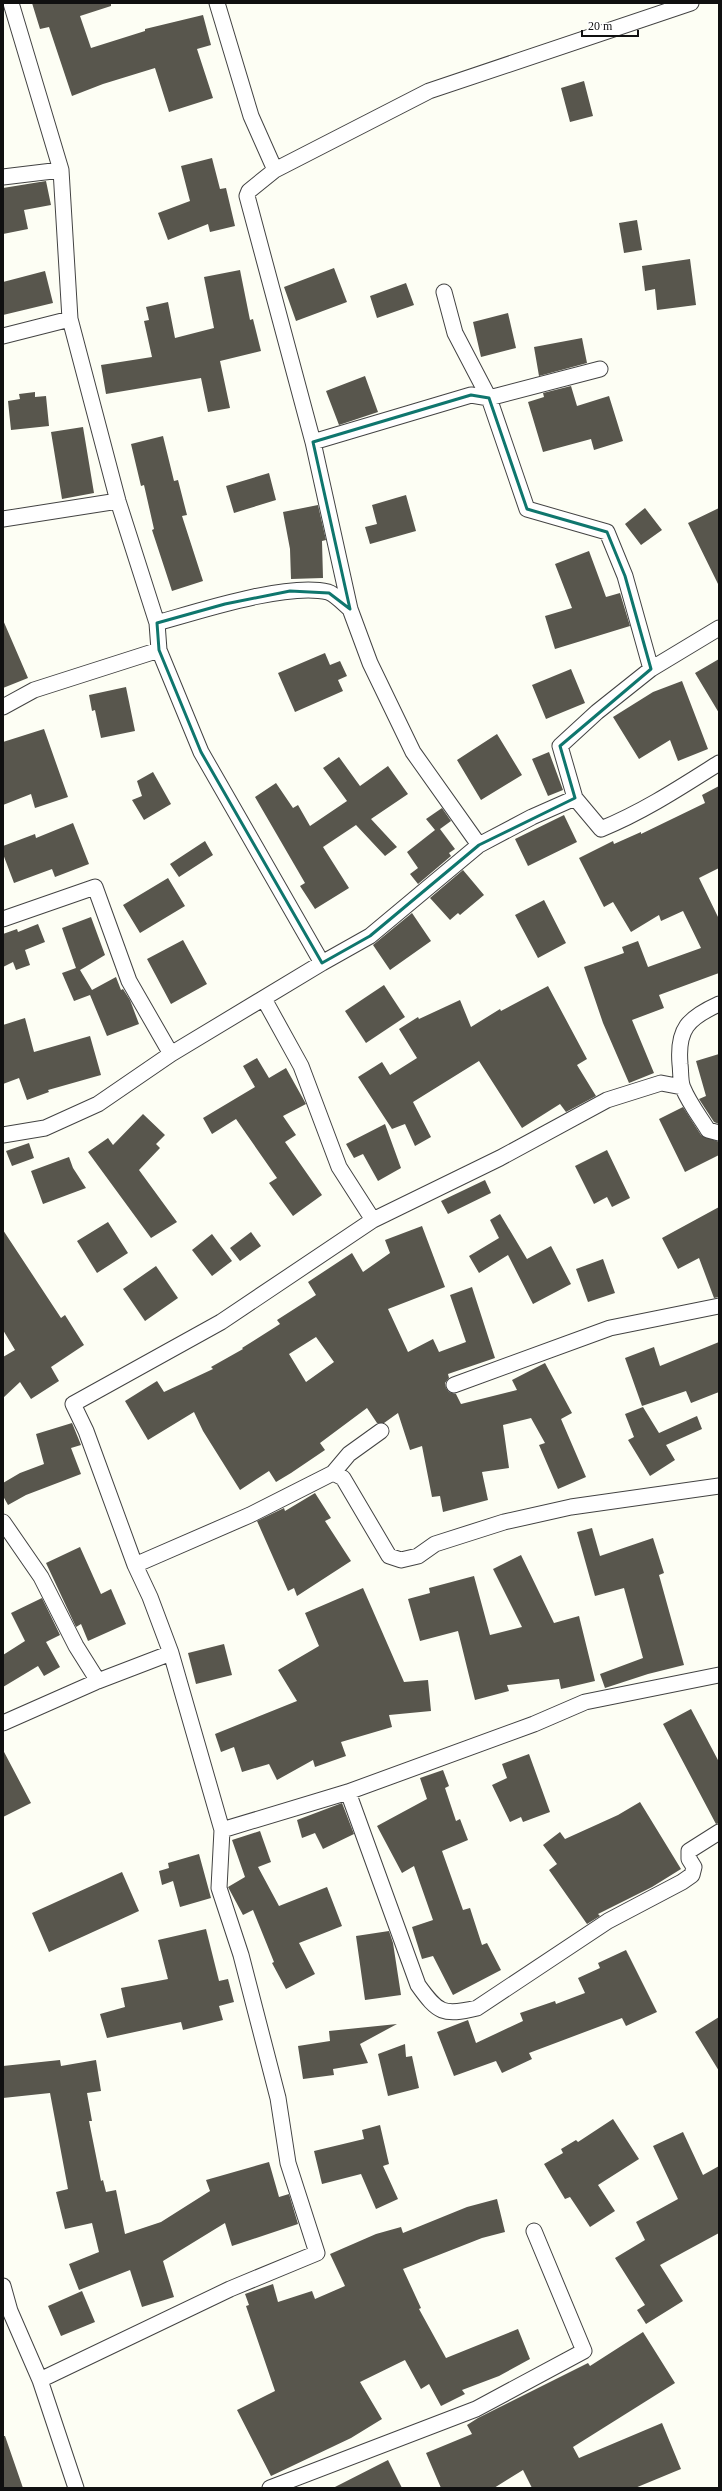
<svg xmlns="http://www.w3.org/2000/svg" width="722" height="2491" viewBox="0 0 722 2491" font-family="'Times New Roman',serif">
  <rect width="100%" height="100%" fill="#fdfef4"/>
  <path fill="#58564d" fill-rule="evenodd" d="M32 3H111V6L80 16 91 48 145 31V29L203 15 211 45 197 49 213 98 169 112 155 68 103 84 72 96 49 27 40 29Z
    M584 81 593 116 570 122 561 88Z
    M212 158 220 189 226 188 235 226 210 232 208 224 168 240 158 213 190 201 181 166Z
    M46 181 51 205 24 210 28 229 3 234V188Z
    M637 220 642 250 624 253 619 223Z
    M690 259 696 305 657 310 655 289 645 291 642 266Z
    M334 268 347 302 296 321 284 287Z
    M240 270 250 320 253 319 261 351 220 361 230 408 208 412 201 378 106 394 101 365 152 357 144 321 149 320 146 307 168 302 175 338 214 328 204 277Z
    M45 271 53 303 3 315V282Z
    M406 283 414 305 377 318 370 296Z
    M508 313 516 348 481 357 473 322Z
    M582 338 587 363 539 376 534 347Z
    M365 376 378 412 339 425 326 391Z
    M571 386 577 406 609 396 623 441 594 450 591 439 543 452 528 402 544 397 543 393Z
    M35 392V397L46 396 49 426 11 430 8 401 20 399 19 394Z
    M83 427 94 493 62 499 51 432Z
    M163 436 174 481 178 480 187 515 182 516 203 581 172 591 152 530 154 529 144 485 141 486 131 444Z
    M269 473 276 500 234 513 226 486Z
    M406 495 416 531 370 544 365 527 377 524 372 505Z
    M318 505 326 540 322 541 323 578 291 579 290 549 283 512Z
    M645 508 662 530 641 545 625 524Z
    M719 508V586L688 523Z
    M589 551 606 597 620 593 630 626 555 649 545 616 572 608 555 564Z
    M3 620 28 678 3 688Z
    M325 653 330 665 340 661 347 676 338 680 343 691 295 712 278 673Z
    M719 659V713L695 673Z
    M571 669 585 703 546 719 532 685Z
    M682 681 708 749 678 761 670 740 639 759 613 717 653 692Z
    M126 687 135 731 101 738 95 710 92 711 89 695Z
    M44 729 68 797 35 808 31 794 3 805V742Z
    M497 734 522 775 481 800 457 760Z
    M549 752 563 790 548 796 532 759Z
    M339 757 360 786 388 766 408 794 371 819 397 847 385 856 356 825 323 847 349 888 315 909 300 886 305 883 255 797 276 783 293 808 298 805 310 826 347 801 323 768Z
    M153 772 171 804 144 820 132 800 142 796 137 781Z
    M719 786V868L699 878 719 919V973L659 995 664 1008 632 1020 654 1073 629 1083 603 1023 584 967 624 953 622 947 638 941 648 967 701 948 683 911 661 921 659 915 631 932 613 902 604 907 579 858 613 841 614 844 641 832V834L705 803 702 795Z
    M442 808 451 821 440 829 455 849 449 853 451 856 418 884 410 874 418 868 407 852 435 830 426 819Z
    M564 815 577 842 528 866 515 839Z
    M73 823 89 864 55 877 52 869 14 883 3 854V846L35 834 36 838Z
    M205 841 213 855 179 877 170 864Z
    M463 870 484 895 460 915 458 913 450 920 430 898Z
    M168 878 185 906 140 933 123 905Z
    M544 900 566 943 538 958 515 915Z
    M412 913 431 941 390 970 373 945Z
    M91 917 105 955 80 970 92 990 116 977 121 990 123 989 130 1000 139 1024 107 1036 90 995 74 1001 62 973 76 968 62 928Z
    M38 924 45 942 25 950 30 965 16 970 13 962 3 967V934L17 929 18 932Z
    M183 940 207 984 171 1004 147 959Z
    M384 985 405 1017 366 1043 345 1011Z
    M548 986 587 1059 577 1065 596 1096 566 1112 560 1104 522 1128 479 1061 413 1102 431 1137 415 1146 405 1124 392 1129 358 1077 382 1062 390 1075 417 1058 399 1029 418 1017 419 1019 460 1000 471 1027 500 1009 501 1011Z
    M25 1018 34 1052 90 1036 101 1075 48 1090 49 1092 27 1100 19 1078 3 1084V1025Z
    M719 1054V1124L714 1122 699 1099 706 1096 696 1061Z
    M257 1058 269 1078 286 1068 306 1104 283 1116 296 1135 285 1142 322 1195 293 1216 269 1183 277 1178 236 1119 212 1134 203 1118 255 1087 243 1066Z
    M683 1107 701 1135 719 1142V1155L685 1172 659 1119Z
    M143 1114 165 1135 156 1144 160 1148 139 1170 177 1222 151 1238 88 1152 108 1138 113 1145Z
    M385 1124 401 1168 378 1181 363 1154 354 1158 346 1144Z
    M29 1143 34 1158 12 1166 6 1151Z
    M607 1150 630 1198 612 1207 607 1197 594 1204 575 1166Z
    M69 1157 73 1168 86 1188 43 1204 31 1171Z
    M485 1180 491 1193 448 1214 441 1201Z
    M719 1207V1297L714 1298 699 1258 678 1269 662 1238Z
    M500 1214 527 1259 551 1246 571 1284 533 1304 508 1255 479 1273 469 1256 499 1238 490 1220Z
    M108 1222 128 1253 97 1273 77 1241Z
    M422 1226 445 1287 388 1309 408 1352 433 1339 439 1352 466 1342 450 1295 472 1287 495 1358 448 1374 449 1378 445 1383 446 1388 449 1392 456 1394 461 1404 517 1390 512 1380 545 1363 572 1413 561 1419 586 1477 558 1489 539 1445 545 1443 531 1418 503 1425 509 1468 482 1472 488 1500 443 1512 440 1496 432 1497 422 1446 410 1450 398 1413 384 1423H377L367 1408 320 1443 325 1450 291 1473 276 1482 269 1471 240 1490 203 1431 194 1412 148 1440 125 1401 157 1381 164 1392 213 1369 211 1367 243 1349 242 1348 280 1324 277 1320 316 1295 308 1282 352 1253 363 1272 390 1253 385 1240ZM316 1337 334 1362 306 1382 289 1354Z
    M3 1230 61 1318 65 1315 84 1345 51 1367 59 1381 31 1399 20 1382 3 1398V1357L15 1350 3 1330Z
    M251 1232 261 1246 240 1261 230 1248Z
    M212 1234 232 1261 212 1276 192 1250Z
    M603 1259 615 1293 588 1302 576 1269Z
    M156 1266 178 1298 145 1321 123 1289Z
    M719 1342V1392L691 1403 686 1391 642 1406 625 1358 654 1347 660 1366Z
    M643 1407 659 1433 697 1416 702 1429 666 1445 675 1460 650 1476 628 1440 634 1437 625 1414Z
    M72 1423 81 1445 71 1448 81 1474 26 1495 8 1505 3 1496V1483L20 1473 44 1464 36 1434Z
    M315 1493 331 1518 325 1521 351 1561 297 1596 294 1588 288 1591 257 1521 284 1508 285 1511Z
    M592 1528 600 1556 653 1538 664 1573 659 1575 684 1665 648 1674 605 1688 600 1674 643 1658 624 1588 595 1596 577 1532Z
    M80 1547 101 1594 111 1589 126 1624 88 1641 81 1624 76 1627 46 1563Z
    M521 1555 554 1623 579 1616 595 1681 561 1689 559 1679 507 1685 509 1691 475 1700 458 1631 420 1641 408 1599 430 1593 429 1588 474 1576 490 1635 522 1627 493 1569Z
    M363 1588 404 1682 428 1680 431 1711 389 1715 392 1727 341 1742 346 1756 315 1767 313 1760 277 1780 269 1764 242 1772 234 1747 221 1752 215 1734 297 1701 278 1670 319 1646 305 1613Z
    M42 1598 60 1635 46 1642 60 1667 44 1676 38 1666 3 1687V1655L25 1641 11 1613Z
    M224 1644 232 1675 196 1684 188 1653Z
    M691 1709 719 1762V1823L716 1824 663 1724Z
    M3 1750 31 1803 3 1817Z
    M529 1754 550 1812 523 1822 521 1817 510 1822 492 1785 507 1778 502 1764Z
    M443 1770 449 1786 445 1788 456 1821 460 1819 468 1840 442 1851 463 1910 470 1908 482 1945 487 1943 501 1970 453 1995 433 1956 422 1959 412 1927 433 1920 414 1866 402 1873 377 1826 427 1799 420 1778Z
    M640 1802 681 1869 652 1887 598 1914 600 1916 587 1924 549 1870 557 1864 543 1845 560 1832 565 1839 618 1815Z
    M342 1803 354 1834 323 1849 315 1833 302 1838 297 1820Z
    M260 1831 271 1862 258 1867 279 1906 327 1887 342 1926 299 1943 315 1974 286 1989 272 1963 274 1962 253 1910 243 1915 228 1887 245 1877 232 1840Z
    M199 1854 211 1898 180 1907 173 1881 162 1885 159 1871 169 1868 168 1863Z
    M122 1872 139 1911 49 1952 32 1913Z
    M206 1929 219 1981 228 1979 234 2002 219 2006 223 2020 183 2030 181 2022 107 2038 100 2014 125 2007 121 1988 168 1979 158 1940Z
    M389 1931 393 1943 401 1995 365 2000 356 1936Z
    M626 1950 657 2012 626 2026 622 2018 529 2053 532 2059 502 2073 496 2061 454 2076 437 2032 468 2020 476 2043 523 2021 520 2013 555 2001 556 2004 585 1993 578 1978 600 1968 598 1963Z
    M719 2017V2071L695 2032Z
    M397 2024 360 2044 368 2063 333 2069 334 2075 303 2079 298 2046 330 2041 329 2031Z
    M405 2044 406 2057 412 2056 419 2088 388 2096 378 2054Z
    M60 2060 61 2066 96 2060 101 2091 87 2093 92 2121H89L101 2181 103 2180 106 2192 116 2190 125 2234 161 2222 210 2191 206 2180 269 2162 279 2197 289 2194 298 2224 232 2246 225 2223 163 2261 174 2297 142 2307 130 2270 79 2290 69 2264 99 2252 92 2223 65 2229 56 2192 68 2189 50 2093 3 2098V2066Z
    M613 2119 639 2159 598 2185 615 2211 590 2227 570 2197 565 2199 544 2164 563 2153 561 2149 576 2140 578 2142Z
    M380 2125 389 2164 383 2166 398 2199 376 2209 361 2174 322 2184 314 2151 364 2139 362 2130Z
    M683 2132 703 2175 719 2166V2233L660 2265 683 2301 646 2324 637 2310 645 2305 615 2258 645 2240 636 2222 678 2199 653 2146Z
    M497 2199 505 2232 482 2238 403 2269 421 2308 419 2309 446 2358 518 2329 530 2359 499 2376 462 2390 465 2394 441 2406 429 2384 421 2389 405 2360 360 2382 382 2419 351 2438 271 2476 237 2410 275 2391 246 2306 249 2305 245 2294 273 2284 278 2302 312 2291 315 2299 345 2286 330 2254 376 2234 401 2227 403 2233 467 2207Z
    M82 2291 95 2322 61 2336 48 2306Z
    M643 2332 675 2383 573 2447 579 2458 662 2423 681 2469 635 2488H532L523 2470 494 2488H441L426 2453 472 2434 467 2425 478 2418 588 2363 590 2366Z
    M3 2436H5L23 2488H3Z
    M388 2460 402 2488H333Z"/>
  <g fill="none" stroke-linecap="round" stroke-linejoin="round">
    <defs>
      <path id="minor" d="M11 3 61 170 70 319 118 501 157 623 159 650 201 752 322 963
        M217 3 251 116 275 170
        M3 177 61 170
        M444 292 455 333 489 398 527 509 607 532 625 576 651 669
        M3 336 70 319
        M313 442 471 395 489 398 600 369
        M3 519 118 501
        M157 623C199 611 288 582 328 592 335 594 344 604 350 609
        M3 707 34 690 159 650
        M575 798 560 746 597 712 651 669 719 628
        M479 845 413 752 370 663 350 609 313 442 247 196 249 191 275 170 429 91 691 3
        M3 919 95 887 129 981 171 1054
        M264 999 301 1066 339 1167 373 1220
        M719 1004C688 1018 677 1029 680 1064 681 1071 680 1082 683 1088 689 1103 700 1117 708 1130L719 1133
        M3 1135 45 1128 98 1104 171 1054 322 963 370 936 479 845 532 817 575 798 601 829C643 812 681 787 719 763
        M454 1385 610 1328 719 1306
        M333 1473 343 1478 389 1556 401 1560 418 1556 435 1544 504 1522 571 1507 719 1486
        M3 1522 41 1577 76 1646 98 1681
        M135 1565 250 1515 333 1473 349 1454 381 1431
        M3 1723 98 1681 171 1653
        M348 1792 418 1985C438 2013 443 2016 477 2008L608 1921 682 1882 692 1875 694 1867 689 1859V1851L719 1832
        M222 1830 348 1792 534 1724 585 1702 719 1675
        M3 2286 10 2311 40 2380 76 2488
        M40 2380 230 2289 317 2253 288 2163 278 2098 241 1955 219 1888 222 1830 171 1653 150 1597 135 1565 86 1431 73 1404 221 1322 373 1220 500 1158 607 1100 661 1083 682 1087
        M270 2488 476 2409 584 2351 534 2231"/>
    </defs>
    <use href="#minor" stroke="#434343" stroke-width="17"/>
    <use href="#minor" stroke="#fff" stroke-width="15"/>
  </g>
  <path fill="none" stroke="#0f766e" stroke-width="3" stroke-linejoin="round" d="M471 395 489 398 527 509 607 532 625 576 651 669 560 746 575 798 479 845 370 936 322 963 201 752 159 650 157 623 225 604 290 591 329 593 350 609 313 442Z"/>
  <rect width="722" height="2491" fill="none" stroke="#101010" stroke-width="8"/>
  <path d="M582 30v6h56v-6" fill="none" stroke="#101010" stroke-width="2"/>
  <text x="588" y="30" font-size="12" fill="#101010" stroke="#ffffff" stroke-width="3" paint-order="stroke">20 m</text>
</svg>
